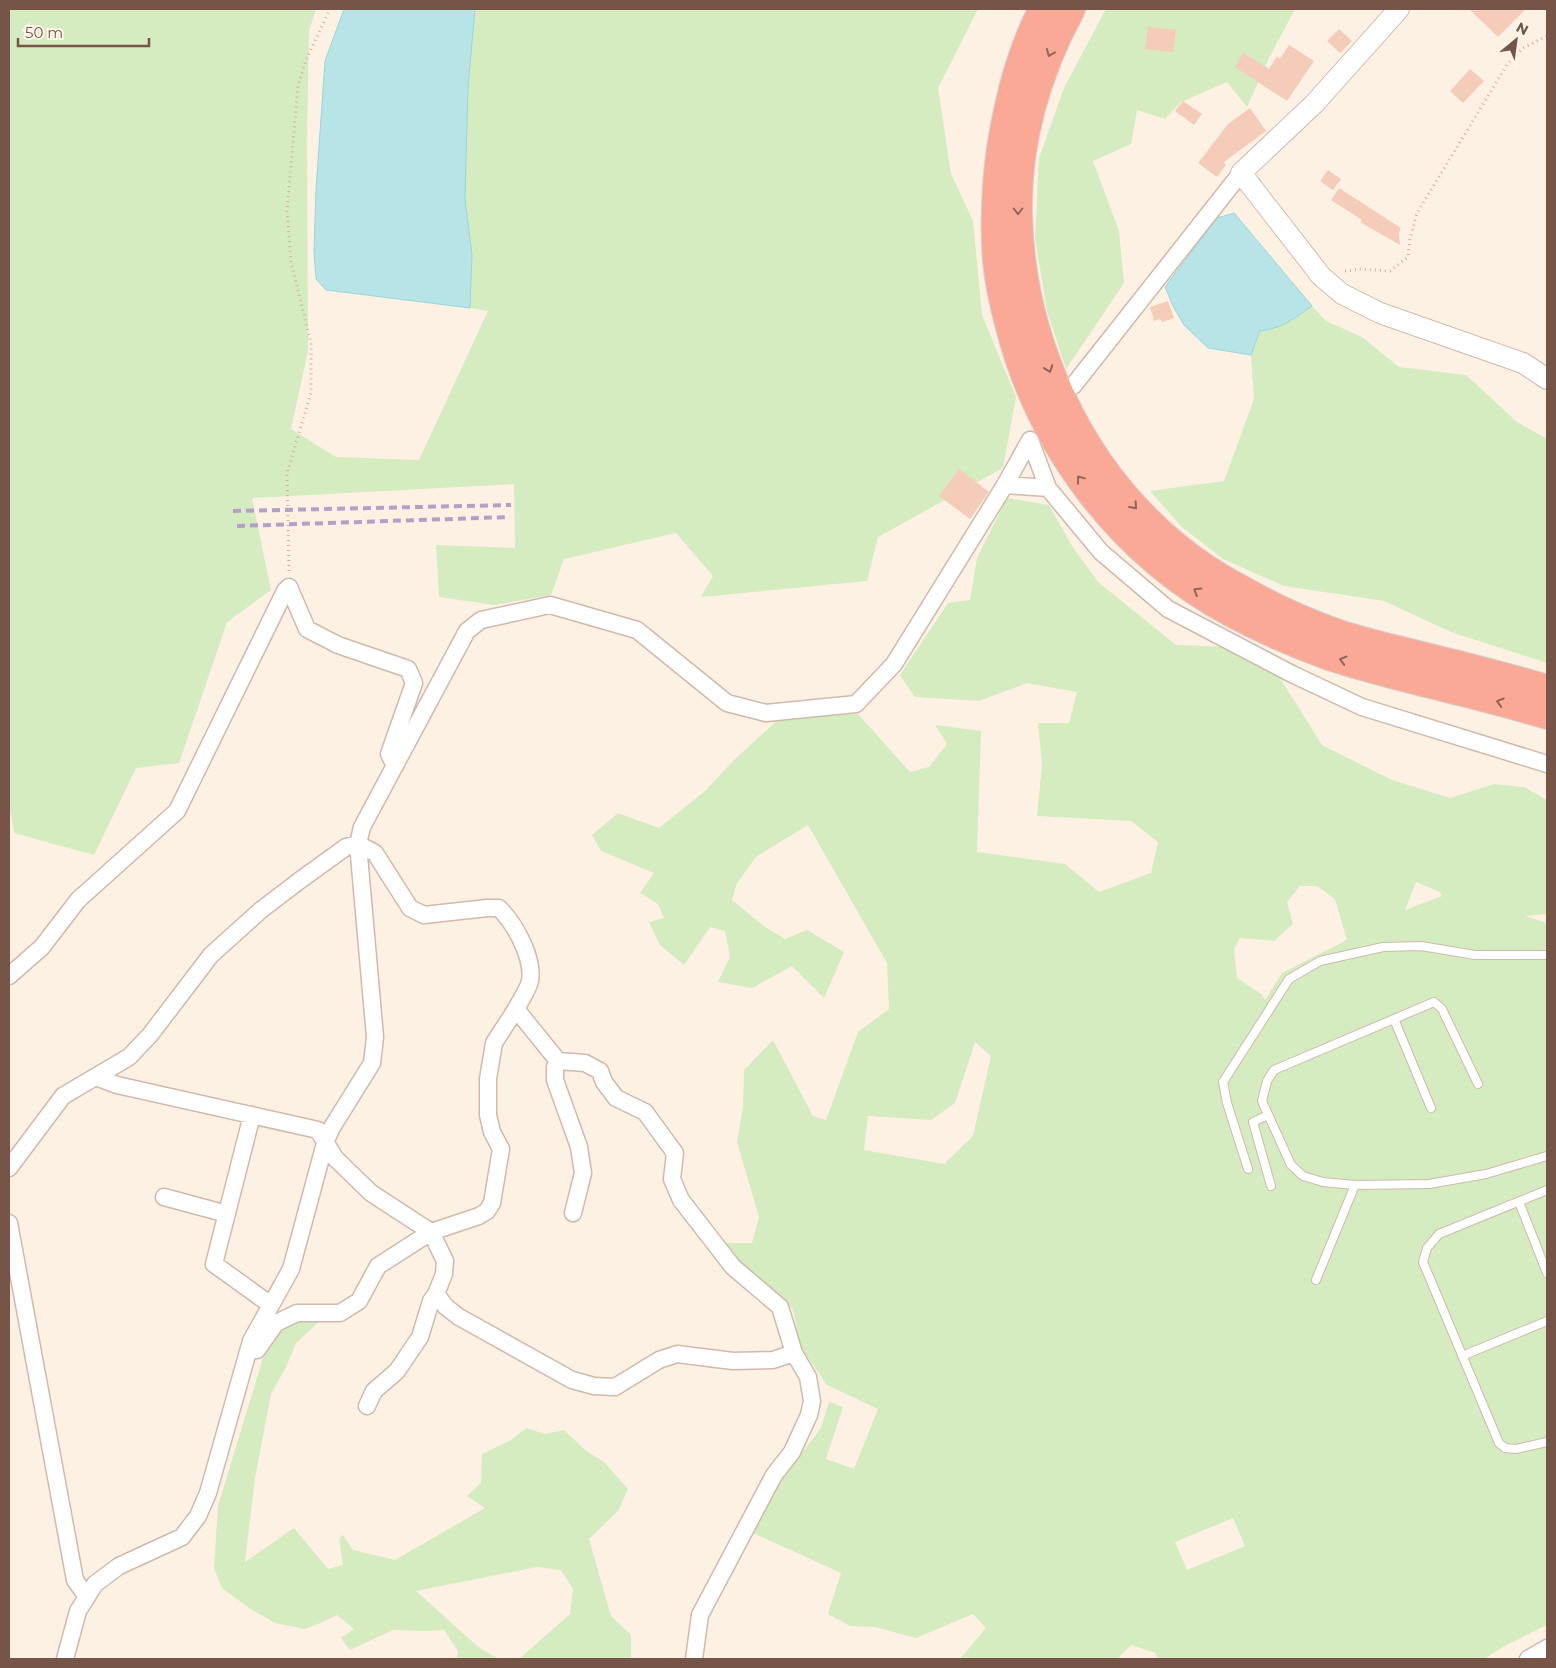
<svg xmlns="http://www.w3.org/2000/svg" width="1556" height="1668" viewBox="0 0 1556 1668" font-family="Montserrat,sans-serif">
  <rect width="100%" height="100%" fill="#fdf1e3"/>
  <path fill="#d5ebc0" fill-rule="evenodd" d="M9 9H316L309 31 307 137 308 351 291 429 336 457 419 460 488 311 470 308 472 255 465 199 468 87 475 9H978L938 88 951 174 973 221 982 315 1016 397 1003 468 878 537 867 581 701 597 713 576 676 533 564 559 551 595 494 605 439 597 436 545 515 548 514 484 252 498 271 590 227 622 179 763 136 768 94 855 14 833 9 803Z
    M1106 9H1295L1270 56 1247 107 1227 82 1181 102 1165 119 1137 110 1131 144 1093 161 1119 231 1124 283 1066 369 1047 311 1035 238 1039 158 1064 88Z
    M1312 306 1326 321 1362 337 1399 367 1466 375 1517 422 1547 439V663L1451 632 1384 601 1284 586 1223 559 1182 527 1150 491 1224 481 1254 399 1251 355 1260 331C1284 328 1294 319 1312 306Z
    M1007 498 1049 505 1072 546 1098 582 1176 645 1227 647 1275 670 1322 745 1392 780 1450 798 1494 784 1524 787 1547 800V914L1525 916 1547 923V1625L1503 1647 1484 1659H1158L1155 1653 1131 1645 1117 1659H960L986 1628 973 1614 916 1638 875 1627 850 1626 828 1614 841 1573 753 1533 778 1484 821 1428 829 1402 843 1407 826 1459 854 1469 878 1409 827 1385 800 1346 793 1309 739 1263 726 1243H752L759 1217 737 1142 743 1107 744 1070 773 1040 813 1116 826 1120 858 1032 889 1009 887 963 808 825 756 857 737 883 732 900 765 927 785 939 807 930 844 952 824 998 792 966 752 988 718 982 730 957 725 931 710 927 684 965 660 945 649 922 664 918 658 904 640 893 654 873 601 851 592 835 618 813 659 828 705 791 735 759 780 718 858 714 910 772 929 767 947 744 935 725 981 731 977 852 1065 864 1099 892 1151 873 1158 842 1131 821 1037 816 1042 765 1038 723H1069L1077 692 1027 683 979 701 915 697 900 675 948 603 970 600 977 558ZM1416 882 1440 892 1442 896 1405 910ZM1300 886H1317L1335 899 1347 940 1282 973 1265 1000 1261 994 1237 978 1234 949 1240 938 1274 941 1293 924 1287 902ZM975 1042 991 1056 973 1136 944 1164 864 1150 868 1116 931 1120 955 1103ZM1233 1518 1245 1546 1187 1570 1175 1542Z
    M301 1320 320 1321 296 1343 286 1367 271 1394 255 1478 245 1562 294 1528 328 1569 343 1565 339 1539 343 1535 353 1550 395 1560 485 1508 467 1496 481 1483 482 1454 511 1440 526 1428 545 1434 564 1430 585 1450 604 1462 628 1489 618 1511 589 1539 611 1616 631 1635V1659H519L570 1614 573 1589 561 1570 537 1567 416 1591 477 1646 498 1659H457L458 1651 444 1630 425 1631 393 1630 350 1650 341 1638 354 1629 337 1615 318 1624 304 1629 275 1623 249 1608 222 1588 214 1568 218 1506 263 1358 282 1329Z"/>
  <path fill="#b6e4e7" stroke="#9cd5da" d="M344 9H475L468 87 465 199 472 255 470 308 326 290 316 279 314 251 316 190 325 61Z
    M1234 213 1312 306C1293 319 1284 328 1260 331L1251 355 1208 348 1184 325 1173 306 1165 287 1217 218Z"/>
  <path fill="#f4ccb9" d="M1469 9H1526L1498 37Z
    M1148 27 1176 30 1173 52 1145 49Z
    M1339 29 1352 41 1340 53 1327 41Z
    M1289 45 1314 61 1287 101 1235 67 1243 53 1269 69 1277 56 1280 59Z
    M1470 69 1484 81 1463 103 1450 91Z
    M1183 101 1202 114 1194 125 1175 111Z
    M1250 108 1266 131 1224 162 1226 165 1217 177 1198 163 1228 124Z
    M1328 170 1341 179 1333 190 1320 181Z
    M1339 188 1401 228 1399 232 1400 245 1360 222 1362 220 1331 200Z
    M1168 301 1174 318 1162 322 1160 319 1154 321 1150 307Z
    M959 469 989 492 970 519 939 496Z"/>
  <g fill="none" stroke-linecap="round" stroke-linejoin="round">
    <defs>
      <path id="service" d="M1394 1019 1431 1108
        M1478 1084 1442 1009 1434 1002 1274 1070 1267 1081 1262 1101 1291 1165 1303 1176 1323 1182 1355 1185 1429 1184 1486 1174 1547 1156
        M1268 1115 1253 1122 1271 1186
        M1248 1169 1227 1103 1223 1082 1289 979 1320 961 1383 947 1421 946 1475 955H1547
        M1547 1190 1439 1234 1427 1248 1423 1262 1499 1443 1505 1448 1516 1449 1547 1442
        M1519 1202 1547 1273
        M1316 1280 1355 1185
        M1462 1356 1547 1321"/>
      <path id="minor" d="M1073 386 1241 173
        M1030 440 1048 488 1101 552 1168 609 1292 674 1362 707 1547 764
        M1005 485 1030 440
        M9 976 42 947 78 900 177 811 285 591 289 587 307 629 338 645 408 669 414 683 389 754 395 766
        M558 1061 555 1067V1080L579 1147 583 1173 573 1213
        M96 1077 117 1085 318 1130 335 1158 371 1193 431 1232 479 1216 487 1211 492 1203 501 1149 492 1132 488 1115V1079L494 1043 516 1009
        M252 1115 214 1264 271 1305
        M9 1168 63 1096 129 1057 150 1035 211 955 261 910 299 881 346 847 358 844 375 853 410 908 424 915 487 908H499C515 924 534 958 530 981 528 990 520 1001 516 1009L558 1061 585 1063 600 1071 604 1082 616 1098 645 1112 675 1153 672 1179 681 1200 733 1267 780 1307 794 1353 808 1377 812 1401 809 1415 792 1452 774 1475 700 1615 694 1659
        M164 1197 227 1214
        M9 1223 75 1580 87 1597
        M436 1294 446 1307 459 1317 572 1380 594 1386 615 1387 659 1360 677 1354 733 1361 773 1360 794 1353
        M257 1350 276 1323 297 1313H340L359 1301 378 1266 431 1232 445 1261 444 1274 436 1294 431 1301 420 1337 397 1371 374 1391 367 1406
        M65 1659 78 1611 95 1584 119 1566 182 1537 198 1516 208 1493 251 1341 291 1269 325 1143 331 1129 372 1063 375 1037 358 844 362 827 467 631 481 620 550 605 637 630 727 703 766 713 856 704 894 664 1005 485 1048 488
        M1528 1659 1547 1648"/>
      <path id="tertiary" d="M1399 9 1314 104 1241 173 1321 276 1342 294 1380 313 1523 363 1547 379"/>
      <path id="motorway" d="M1043 9C1021 51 1010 95 1002 142 996 181 994 221 997 261 999 283 1004 305 1010 327 1041 448 1122 554 1232 613 1264 630 1298 645 1332 657 1403 680 1476 693 1547 715
        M1071 9C1037 71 1016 143 1018 215 1021 339 1077 464 1173 544 1194 562 1219 578 1244 591 1274 608 1307 623 1339 634 1366 643 1394 649 1422 656 1464 666 1506 677 1547 689"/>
    </defs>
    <use href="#service" stroke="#d1b9ac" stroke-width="10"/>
    <use href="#minor" stroke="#d1b9ac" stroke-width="19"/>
    <use href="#tertiary" stroke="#d1b9ac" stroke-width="22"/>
    <use href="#motorway" stroke="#d9cfcc" stroke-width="30"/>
    <path stroke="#d8af9c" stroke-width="3" stroke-dasharray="1 4" stroke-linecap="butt" d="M1345 271 1359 269 1390 271 1408 257 1410 239 1417 213 1508 63 1523 48 1547 36
      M289 571 287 473 311 393V343L291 262 287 211 298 86 306 60 330 9"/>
    <use href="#service" stroke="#fff" stroke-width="8"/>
    <use href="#minor" stroke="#fff" stroke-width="16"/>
    <use href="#tertiary" stroke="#fff" stroke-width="20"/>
    <use href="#motorway" stroke="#faa997" stroke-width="28"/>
    <path stroke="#b2a1c7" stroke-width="4" stroke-dasharray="8 5" stroke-linecap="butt" d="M233 511 511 505
      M237 526 510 517"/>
  </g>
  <defs><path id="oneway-chevron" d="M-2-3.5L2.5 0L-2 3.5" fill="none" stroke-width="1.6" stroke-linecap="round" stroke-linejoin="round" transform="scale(1.25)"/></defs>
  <g stroke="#906658">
    <use href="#oneway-chevron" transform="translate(1050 53) rotate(113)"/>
    <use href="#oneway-chevron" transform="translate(1018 211) rotate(90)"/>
    <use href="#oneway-chevron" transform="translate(1049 369) rotate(70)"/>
    <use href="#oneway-chevron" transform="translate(1080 479) rotate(-127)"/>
    <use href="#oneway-chevron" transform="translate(1134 506) rotate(48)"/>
    <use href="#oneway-chevron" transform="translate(1197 591) rotate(-148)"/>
    <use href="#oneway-chevron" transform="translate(1343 660) rotate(-164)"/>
    <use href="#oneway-chevron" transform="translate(1500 702) rotate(-164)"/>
  </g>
  <rect width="1556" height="1668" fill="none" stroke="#765548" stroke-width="20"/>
  <g transform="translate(1516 40) rotate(29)" stroke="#fff5ea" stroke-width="4" paint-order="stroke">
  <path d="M0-4L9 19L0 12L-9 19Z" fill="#765548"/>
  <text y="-8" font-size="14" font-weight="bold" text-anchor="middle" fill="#765548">N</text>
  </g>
  <path d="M18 38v8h131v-8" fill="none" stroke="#765548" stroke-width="2.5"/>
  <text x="25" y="38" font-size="15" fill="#765548" stroke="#fff5ea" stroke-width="4" paint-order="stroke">50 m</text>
</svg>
